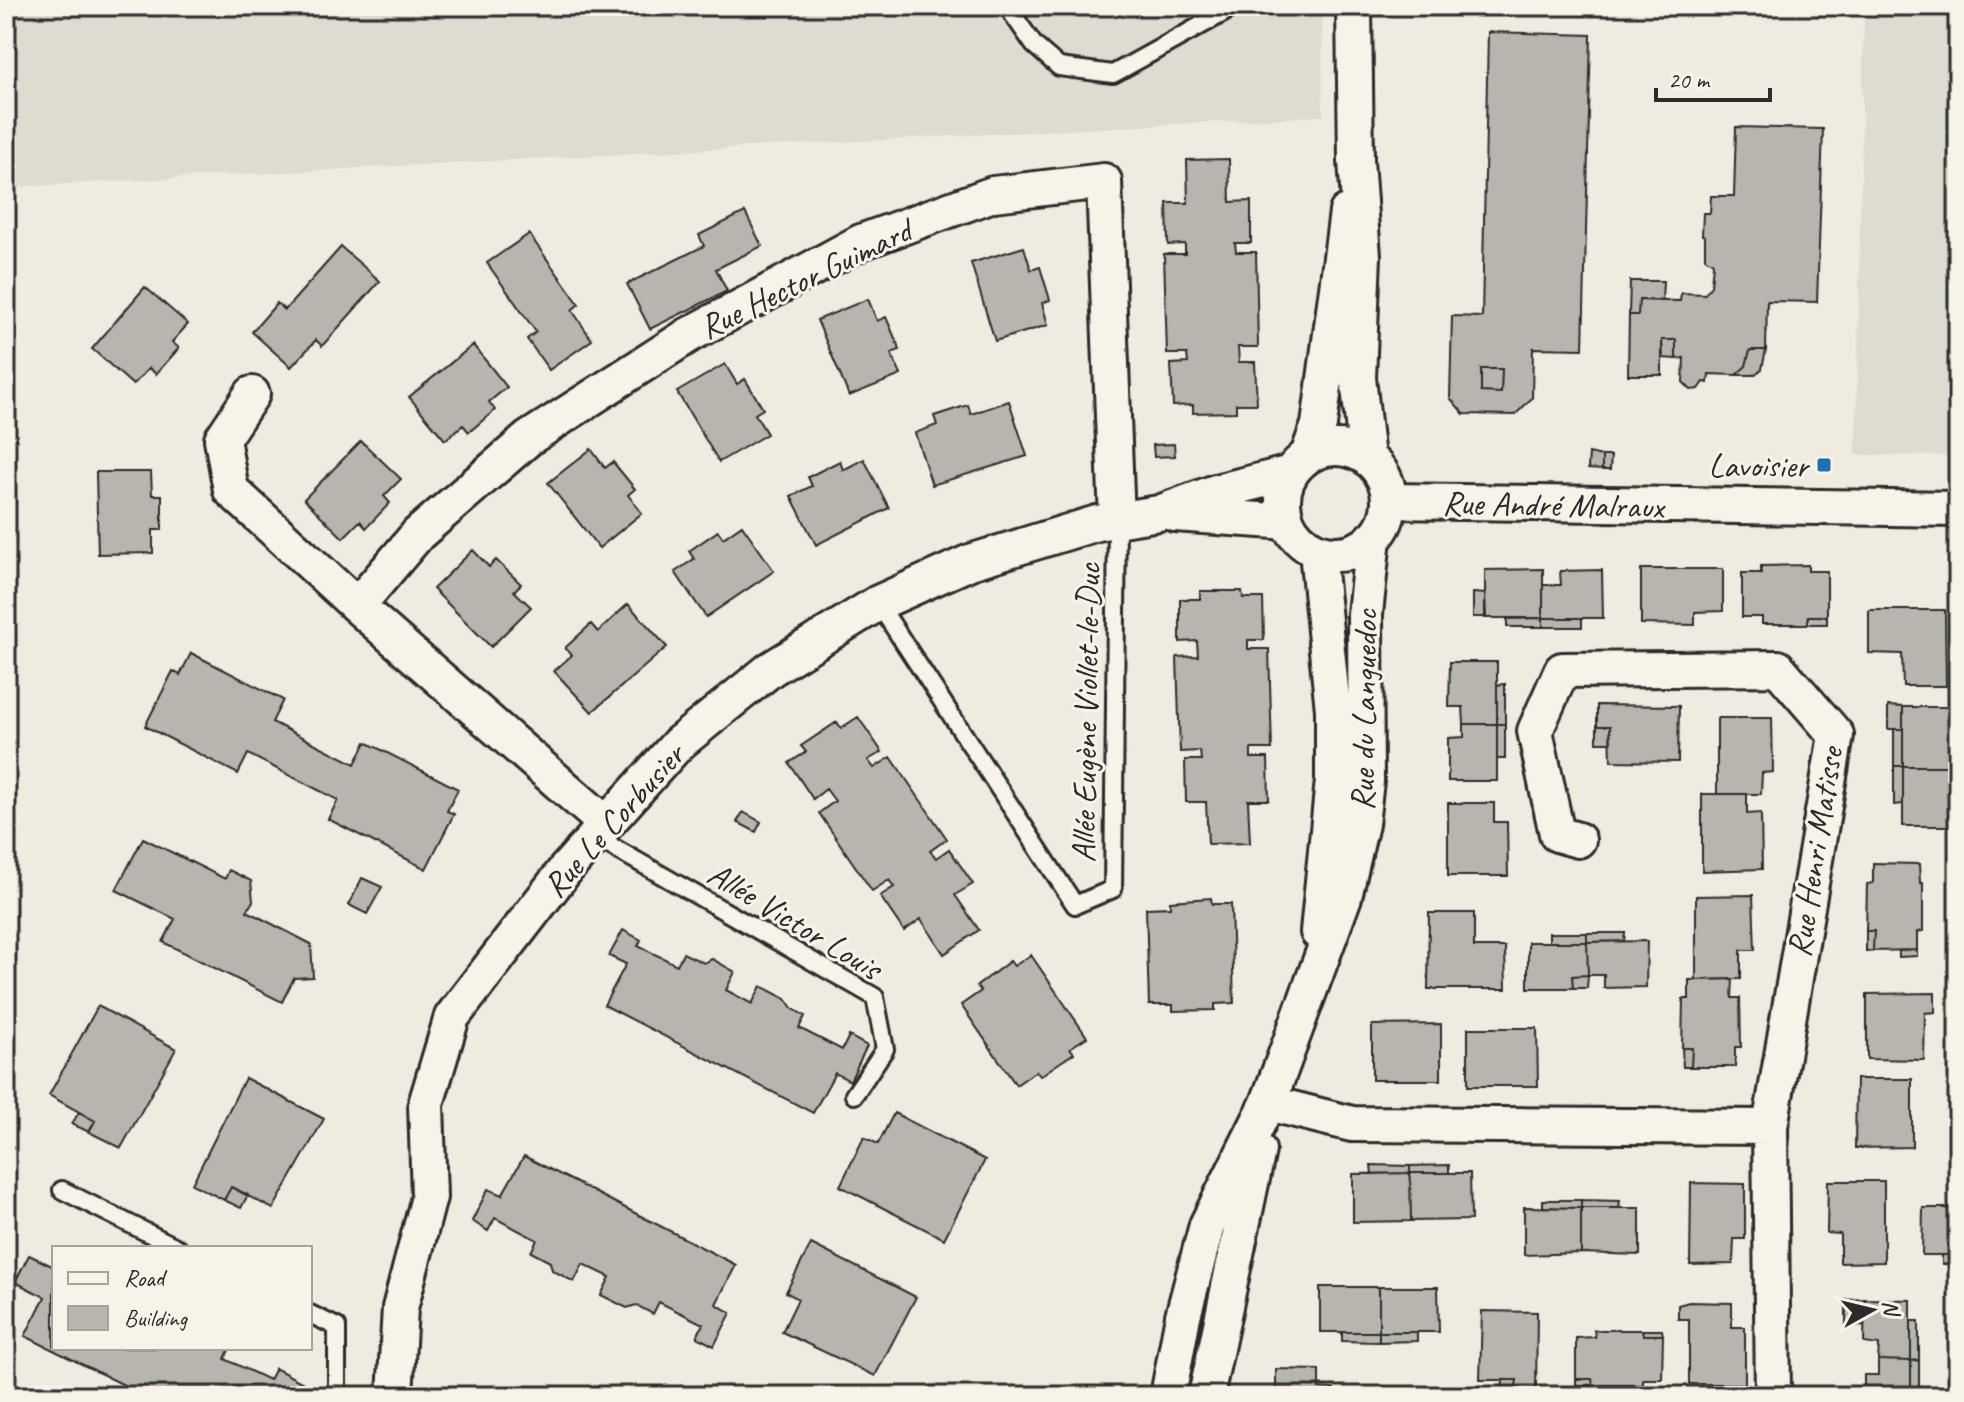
<svg xmlns="http://www.w3.org/2000/svg" width="1964" height="1402" viewBox="0 0 1964 1402" font-family="Caveat,sans-serif">
  <rect width="100%" height="100%" fill="#efebe0"/>
  <filter id="ink" filterUnits="userSpaceOnUse"><feTurbulence type="fractalNoise" baseFrequency=".0125" numOctaves="2"/><feDisplacementMap in="SourceGraphic" scale="16" xChannelSelector="R" yChannelSelector="G"/><feConvolveMatrix kernelMatrix="1 2 1 2 8 2 1 2 1" color-interpolation-filters="sRGB"/></filter>
  <g filter="url(#ink)">
    <path fill="#dedbd1" d="M6 6H1322L1323 116 13 187 6 101Z
      M1864 6H1958V456L1856 455Z"/>
    <path fill="#b8b5ae" stroke="#2b2b2b" stroke-width="2" fill-rule="evenodd" d="M1488 32 1591 35 1583 349 1533 348 1532 398 1515 415 1464 414 1450 398 1452 316 1482 317ZM1481 369H1502L1501 393 1481 392Z
      M1736 127 1823 129 1817 302 1767 301 1766 350H1750L1746 366 1736 375 1709 374 1708 383 1704 382 1699 389 1691 390 1683 382 1684 358 1676 359V340H1662V375H1628L1629 315H1638L1639 300 1680 301 1681 293 1705 294 1711 286 1713 263 1705 258V236L1702 235 1703 213H1710L1711 196H1734Z
      M1229 159 1230 202 1251 201V243H1235L1236 252H1256L1258 347H1238L1239 362H1255L1257 404H1236V412L1193 413V405L1173 406 1171 364 1188 363 1187 354H1167L1164 254H1185V244L1168 245 1167 203H1188L1187 160Z
      M745 212 762 246 716 269 727 291 650 329 627 284 704 246 699 235Z
      M529 234 579 304 572 310 592 340 549 370 527 339 536 332 487 263Z
      M341 247 380 281 322 346 316 340 291 367 252 332 277 303 285 310Z
      M1024 247 1031 270 1040 267 1050 300 1042 303 1048 325 995 341 971 263Z
      M1630 281H1663L1662 301 1639 300 1638 315H1629Z
      M145 287 188 324 172 342 179 348 156 374 149 368 133 385 92 349Z
      M868 299 877 321 886 317 900 350 891 353 901 375 849 396 817 320Z
      M1662 340H1676V359L1663 358Z
      M473 345 507 387 489 402 495 410 469 432 463 425 445 440 409 397Z
      M1750 350H1766L1762 369 1754 375H1736L1746 366Z
      M725 364 737 384 745 379 763 409 755 414 767 434 719 462 677 392Z
      M1481 369H1502L1501 393 1481 392Z
      M1009 401 1027 456 932 485 915 433 937 425 934 416 968 405 971 414Z
      M361 441 401 479 384 496 390 503 366 528 360 521 343 538 304 499Z
      M1174 444 1175 456 1154 457 1153 445Z
      M591 449 605 468 613 462 635 489 628 495 642 513 599 548 548 483Z
      M1589 453 1602 456V470L1588 469Z
      M1602 456H1611L1610 470H1602Z
      M864 459 889 508 816 545 791 496 812 486 808 477 840 461 843 470Z
      M96 472H151L152 495H162V530H153V553L98 554Z
      M742 525 774 571 706 617 675 572 694 559 689 551 718 531 723 538Z
      M473 550 489 567 496 560 521 584 514 591 531 607 491 647 433 589Z
      M1808 565V571H1827V616H1808V624H1762V617H1742V573H1761V566Z
      M1543 569V618H1485V570Z
      M1641 569H1723V611L1695 612V625L1641 624Z
      M1602 570 1603 618H1543V585H1561L1560 571Z
      M1200 591H1242L1243 598H1263L1264 640H1248V649H1269L1272 749H1251V758H1268L1269 800H1248L1250 843 1208 844 1206 802H1186L1185 760H1201L1200 751 1180 752 1177 657 1198 656 1197 641 1180 642V599H1200Z
      M1473 593 1485 594 1486 617H1473Z
      M628 604 667 647 592 712 554 671 572 655 565 648 591 624 598 632Z
      M1869 610H1945L1946 686H1903L1902 654 1869 653Z
      M1808 616H1827V624H1808Z
      M1543 618H1582V627H1543Z
      M1543 618V627H1507V619Z
      M191 653 283 700 272 722 355 764 366 742 458 789 447 811 454 814 426 869 328 819 338 800 248 754 238 774 145 726 173 671 180 675Z
      M1450 662H1497V724H1464L1463 707H1449Z
      M1505 684V724H1497V685Z
      M1597 705 1679 706 1678 762 1611 761 1610 726H1597Z
      M1888 706 1903 707V729H1888Z
      M1903 707H1951L1950 766H1903Z
      M858 717 882 752 868 760 874 768 891 757 947 839 930 851 936 858 949 849 973 884 955 895 979 930 944 954 921 919 904 931 880 896 894 887 889 880 872 891 819 813 835 801 826 789 813 799 789 763 806 752 801 746 837 722 841 728Z
      M1717 718H1772L1773 772 1762 773 1761 794H1717Z
      M1464 724H1497V781H1448V738L1464 737Z
      M1497 724H1505V759H1497Z
      M1597 726H1610L1611 742H1597Z
      M1894 729H1903V766H1894Z
      M1894 766H1903V804L1894 805Z
      M1903 766H1950V826H1903Z
      M1702 794H1747V814L1761 813 1762 869 1702 871Z
      M1448 803H1494V822H1507L1508 876H1448Z
      M743 812 761 822 756 832 737 822Z
      M143 838 225 879 229 870 251 881 253 901 247 911 311 944 313 977 294 978 282 1002 163 942 175 919 116 890Z
      M1873 863 1919 864 1920 883H1923V931L1917 932V950L1873 951 1874 931H1866L1867 884 1873 883Z
      M362 878 382 887 367 914 349 905Z
      M1753 895 1755 950H1741V979L1696 980V896Z
      M1211 898 1212 904H1231L1234 1003 1215 1004V1010L1173 1011V1005H1149L1146 908 1170 907V901Z
      M1429 913H1474V947H1505L1506 989H1428Z
      M623 930 641 940 638 946 677 965 683 953 704 963 712 959 735 972 726 990 752 1004 761 986 786 999 792 1008 805 1016 799 1028 842 1050 849 1036 867 1046 850 1081 835 1073 813 1113 604 1005 626 964 609 956Z
      M1866 931H1874L1873 951H1866Z
      M1549 933H1587V942H1549Z
      M1587 933H1625L1624 941 1587 942Z
      M1647 941 1646 987 1604 988V975H1588L1587 942Z
      M1528 942H1587L1588 975 1572 976 1573 988H1528Z
      M1917 950V956L1899 957V951Z
      M1031 955 1087 1037 1070 1048 1074 1053 1040 1076 1036 1071 1016 1085 961 1005 981 991 977 986 1010 961 1014 966Z
      M1952 974H1958V986H1952Z
      M1588 975 1587 988H1573L1572 976Z
      M1733 979 1732 998H1740L1741 1047H1735V1067H1691L1692 1048H1682L1683 999H1689V980Z
      M1935 993V1012L1925 1013 1924 1060 1867 1059V994Z
      M98 1006 176 1049 121 1148 89 1132 95 1121 49 1095Z
      M1441 1024V1080H1372V1025Z
      M1468 1028H1537L1538 1086H1468Z
      M1682 1048H1692L1691 1067H1683Z
      M245 1078 324 1119 273 1209 231 1187 224 1200 192 1184Z
      M1856 1079H1912V1147L1855 1148Z
      M79 1112 95 1121 89 1132 72 1124Z
      M894 1113 985 1160 944 1239 840 1186 864 1137 878 1144Z
      M524 1156 736 1265 716 1304 731 1313 714 1346 697 1337 703 1324 659 1302 653 1314 636 1305 627 1308 601 1295 610 1277 583 1264 574 1282 552 1270 550 1262 531 1252 537 1240 495 1218 488 1231 472 1221 488 1189 502 1195Z
      M1371 1165 1410 1166V1173L1372 1174Z
      M1449 1165V1173H1410V1166Z
      M1410 1173 1411 1221 1353 1222V1174Z
      M1410 1173H1470L1471 1220 1411 1221Z
      M1828 1181H1884V1262L1840 1263V1234L1827 1233Z
      M1691 1183 1745 1184V1239H1734L1733 1264 1690 1265Z
      M231 1187 248 1195 241 1208 224 1200Z
      M1543 1200H1581V1208L1543 1207Z
      M1581 1200 1620 1201 1619 1208H1581Z
      M1524 1207 1581 1208V1253L1524 1255Z
      M1581 1208H1640V1255L1581 1253Z
      M1923 1208H1958V1255H1922Z
      M811 1244 916 1297 875 1376 782 1332 798 1299 786 1292Z
      M29 1255 54 1267V1348H230L225 1359 269 1380 275 1368 307 1385 301 1396H146L25 1336 45 1297 15 1282Z
      M1942 1255H1958V1264H1942Z
      M1320 1287H1379V1332H1320Z
      M1379 1287H1438L1439 1332H1379Z
      M1865 1299 1911 1300V1361L1878 1360 1879 1345 1864 1343Z
      M1865 1299 1864 1325 1846 1326V1300Z
      M1689 1302 1732 1303V1327H1745V1384H1689V1319H1678V1305Z
      M1482 1311 1537 1312 1536 1392H1515L1517 1380H1480Z
      M1911 1321H1919V1360L1911 1361Z
      M1594 1330H1642L1643 1335H1663L1662 1379H1643V1385H1593L1592 1379H1576V1338L1595 1337Z
      M1642 1330H1662L1663 1335H1643Z
      M1342 1332H1379V1342L1342 1341Z
      M1379 1332H1417V1341L1379 1342Z
      M1878 1360 1911 1361V1396H1864V1375H1878Z
      M1919 1360V1396H1911V1361Z
      M1276 1369 1319 1370V1388L1334 1389V1396H1276Z
      M1576 1379H1592L1593 1385H1576Z
      M1503 1380H1517L1515 1392H1502Z"/>
    <g fill="none" stroke-linecap="round" stroke-linejoin="round">
      <defs>
        <path id="service" d="M1007 6 1034 45 1059 67 1113 74 1236 6
          M878 603 1075 905 1113 889 1117 521
          M595 837 875 997 885 1049 854 1095
          M62 1190 178 1248
          M310 1314 337 1327V1396"/>
        <path id="minor" d="M1354 6 1356 161 1363 256 1358 378 1367 458
          M252 394 222 439 231 490 357 606 606 824
          M1283 501a53 53 0 1 1 106 0a53 53 0 1 1-106 0Z
          M1308 455 1319 425 1347 212
          M1389 501 1958 509
          M1175 514 1287 522
          M1317 551 1333 710V780L1318 932
          M357 606 418 534 529 438 689 335 861 242 993 194 1104 181 1117 521
          M1268 1103 1352 1124 1770 1127 1836 735 1778 668 1562 670 1535 731 1557 834 1578 840
          M1770 1127 1773 1396
          M395 1396 400 1308 429 1197 426 1104 452 1017 566 869 678 744 771 669 878 603 970 562 1097 523 1159 513 1216 492 1291 473
          M1168 1396 1183 1316 1207 1225 1268 1103 1344 897 1361 824 1366 781 1365 614 1373 538
          M1206 1396 1258 1150"/>
      </defs>
      <use href="#service" stroke="#2b2b2b" stroke-width="22"/>
      <use href="#minor" stroke="#2b2b2b" stroke-width="40"/>
      <use href="#service" stroke="#f7f3e8" stroke-width="16"/>
      <use href="#minor" stroke="#f7f3e8" stroke-width="34"/>
    </g>
  </g>
  <rect fill="#1f6fb2" stroke="#f7f3e8" stroke-width="3" x="1816" y="457" width="16" height="16" rx="4"/>
  <g text-anchor="middle" stroke-width="6" stroke-linejoin="round" paint-order="stroke">
    <g font-size="34" fill="#2b2b2b" stroke="#f7f3e8">
      <text transform="translate(805 278) rotate(-26)" y="12">Rue Hector Guimard</text>
      <text transform="translate(1553 504) rotate(1)" y="12">Rue André Malraux</text>
      <text transform="translate(1363 710) rotate(-89)" y="12">Rue du Languedoc</text>
      <text transform="translate(1085 713) rotate(-89)" y="12">Allée Eugène Viollet-le-Duc</text>
      <text transform="translate(613 820) rotate(-48)" y="12">Rue Le Corbusier</text>
      <text transform="translate(1814 852) rotate(-81)" y="12">Rue Henri Matisse</text>
      <text transform="translate(795 920) rotate(31)" y="12">Allée Victor Louis</text>
    </g>
    <g font-size="34" fill="#2b2b2b" stroke="#f7f3e8" text-anchor="end">
      <text x="1808" y="477">Lavoisier</text>
    </g>
  </g>
  <rect width="1964" height="1402" fill="none" stroke="#f7f3e8" stroke-width="32"/>
  <rect x="16" y="16" width="1932" height="1370" fill="none" stroke="#2b2b2b" stroke-width="3" filter="url(#ink)"/>
  <rect x="52" y="1246" width="260" height="104" fill="#f7f3e8" stroke="#a5a39c" stroke-width="2"/>
  <rect x="68" y="1272" width="40" height="12" fill="#f7f3e8" stroke="#a5a39c" stroke-width="2"/>
  <text x="124" y="1286" font-size="24" fill="#2b2b2b">Road</text>
  <rect x="68" y="1306" width="40" height="24" fill="#b8b5ae" stroke="#a5a39c" stroke-width="2"/>
  <text x="124" y="1326" font-size="24" fill="#2b2b2b">Building</text>
  <g transform="translate(1872 1310) rotate(82)" stroke="#f7f3e8" stroke-width="6" paint-order="stroke">
  <path d="M0-6L14 30L0 20L-14 30Z" fill="#2b2b2b"/>
  <text y="-12" font-size="22" font-weight="bold" text-anchor="middle" fill="#2b2b2b">N</text>
  </g>
  <path d="M1656 88v12h114v-12" fill="none" stroke="#2b2b2b" stroke-width="4"/>
  <text x="1668" y="88" font-size="24" fill="#2b2b2b" stroke="#f7f3e8" stroke-width="6" paint-order="stroke">20 m</text>
</svg>
